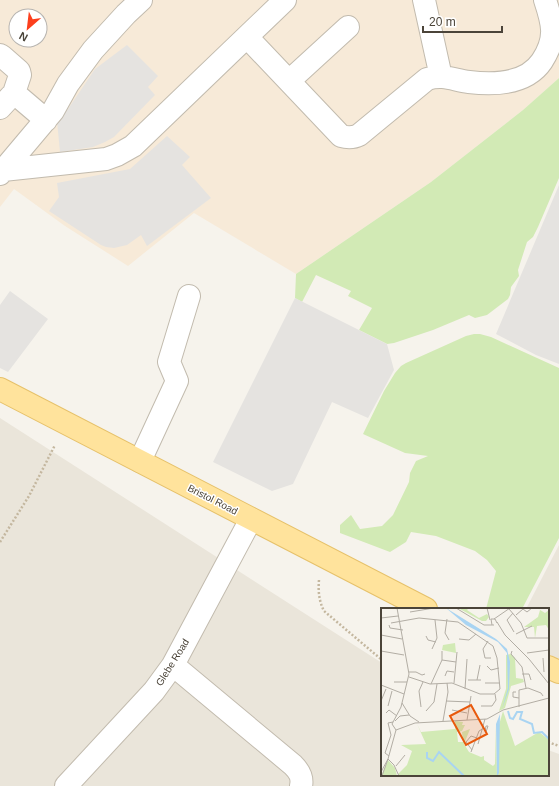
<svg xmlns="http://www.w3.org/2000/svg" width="559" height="786" viewBox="0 0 559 786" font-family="Arial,sans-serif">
  <rect width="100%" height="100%" fill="#f6f3ec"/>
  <path fill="#eae5da" d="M0 418 382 663V775H548V750L559 754V786H0Z
    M559 545V659L548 654V609H526Z"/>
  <path fill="#f7ead8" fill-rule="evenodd" d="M0 0H559V78L523 110 431 182 296 274 194 213 128 266 65 226 14 189 0 207ZM16 16H40V40H16Z"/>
  <path fill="#d2eab5" d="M559 78V178L538 227 533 237 527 242 518 270 519 276 511 287 510 295 508 299 487 315 475 318 469 315 433 330 394 343 387 344 359 330 372 308 348 296 351 291 316 275 302 302 295 298 296 274 431 182 523 110Z
    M474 334H480L491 337 559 368V538L522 609H486L496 571 487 560 475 551 436 536 411 532 406 542 390 552 340 533V525L351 515 360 529 382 526 393 515 409 482 410 473 416 461 428 456 405 453 363 434 384 391 395 373 401 366 406 363 466 336Z"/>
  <path fill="#e5e3e0" d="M127 45 158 76 148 87 155 95 114 137 105 142 93 147 60 152 57 121 68 109 95 69Z
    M167 136 190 157 182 165 211 198 147 246 141 235 127 245 114 248 106 247 101 245 49 211 59 197 57 183 130 169Z
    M559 185V364L536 355 496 334Z
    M10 291 48 319 8 372 0 368V305Z
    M295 298 387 344 394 370 368 418 332 402 293 484 272 491 213 462Z"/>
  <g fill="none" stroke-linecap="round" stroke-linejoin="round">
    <defs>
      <path id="minor" d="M424 0 441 77
        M247 37 341 136C348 138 353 138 359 135L427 79C444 74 453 80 469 82 494 85 526 85 542 61 557 38 553 24 545 0
        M0 55 3 57 19 71 20 75 13 96H11L0 108
        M289 81 348 27
        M13 96 19 97 46 120
        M3 170 106 159 117 155 133 146 285 0
        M0 174 53 111 68 84 93 50 126 14 141 0
        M140 461 177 381 169 362 189 296
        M173 665 293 765C299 771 303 777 301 786
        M66 786 154 691 173 665 251 519"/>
      <path id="major" d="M0 389 426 609
        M548 667 559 672"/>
    </defs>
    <use href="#minor" stroke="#c2bbae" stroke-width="24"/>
    <use href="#major" stroke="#e6c16a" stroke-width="24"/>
    <path stroke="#c4b79f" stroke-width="2.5" stroke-dasharray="2 2" stroke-linecap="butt" d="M0 542 29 496 55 445
      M319 580C318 591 319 601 324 611L382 660
      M548 742 559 746"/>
    <use href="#minor" stroke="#fff" stroke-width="22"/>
    <use href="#major" stroke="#ffe39c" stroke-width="22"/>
  </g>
  <g text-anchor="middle" stroke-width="3" stroke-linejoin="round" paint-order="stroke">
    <g font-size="10" fill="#4b4439" stroke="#fff">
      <text transform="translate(213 499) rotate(27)" y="4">Bristol Road</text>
      <text transform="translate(172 662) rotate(-58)" y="4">Glebe Road</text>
    </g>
  </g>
  <g transform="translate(381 608)">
    <rect width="168" height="168" fill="#f6f3ec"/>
    <path d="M77 0H88L86 2 98 10 106 6 108 9 105 13H101ZM156 0 164 5 168 2V22L165 17 156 18 154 30 153 19H143L157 9 159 2ZM74 35 75 45 61 42 62 37ZM130 46 134 50 135 70 142 71 143 74 130 78 124 100 118 103 125 81V47ZM122 103 134 138 158 124 168 132V168H116L118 117ZM74 113 82 114 81 117H84L81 123 76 124 77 134H82L81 124 89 121 83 136 88 144 100 149 103 148V152L112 158 114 156 115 116 116 168H19L17 166 26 157 31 143 20 137 45 136 36 116 40 124 74 121ZM7 152 14 160 16 168H0Z" fill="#d2eab5"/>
    <path d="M65 0 115 31 126 41 129 54 128 81 121 101 127 80 126 45 117 34 85 17ZM119 106 118 165 116 168 115 116Z" fill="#a9d4f2"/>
    <path fill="none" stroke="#a9d4f2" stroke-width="2" d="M127 103 129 110 132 111 136 104H141L139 111 151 116 153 125 161 124 168 131M46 144V150L52 153 58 144 83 168"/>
    <path fill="none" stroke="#b2ada4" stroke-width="1" d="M75 0 103 17H113M106 0 109 12M128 1 140 15 146 30H168M29 4 53 0M132 5 126 12 133 24M135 7 142 1 146 4 151 0M0 10 17 8M66 11 64 25 68 32M113 11 129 0M116 14 124 27 148 51 168 76M10 15 38 10 77 14 112 38 116 50 119 81 113 86H99L71 75 49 76 28 69M8 17 9 20 22 22M111 17 110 11H114L116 15M135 26 151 18M0 27 21 31M45 28 47 32 55 34M78 31 88 32 95 26M107 33 102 41 104 50H110M51 41 56 30 54 12M0 43 23 47M131 43 130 46 141 59 145 80M146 45 168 42M162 50 163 64M61 52 75 54M106 58 110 62 118 60M28 64H35L41 67 44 66M141 66H148L150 72M64 68 66 63 73 64M87 72H100M96 72 99 57M13 74H26M73 75 76 44M104 75H119M50 76 61 52V43M0 77 23 86M84 81 86 51M135 84H132V89L138 90M0 93 5 81M65 93 89 94M21 95 29 108 38 114M7 98 11 83M100 98H111L115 92 114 86M40 99 38 83 42 74M138 99V82L147 80 160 85 162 88M71 102 86 105M45 103 53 94 56 76M5 105 8 102 16 108M86 112 90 88M14 113 19 108 28 107M62 113 67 84 66 75M34 115 106 111 122 102 168 90M105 118H107L105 124 104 123ZM15 122 11 116 20 99 28 66 16 0M97 136 104 111M91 142 85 134 90 128 96 130M90 144 98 123 103 120M8 148 4 145 10 127 7 115 12 114M15 158 24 147M0 164 7 151 15 122 34 115M1 168 7 151 13 157 18 168"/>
    <path fill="#e8590c" fill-opacity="0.15" stroke="#e8590c" stroke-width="2" d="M90 97 106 126 85 137 69 108Z"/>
    <rect width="168" height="168" fill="none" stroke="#4b4439" stroke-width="2"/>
  </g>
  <g transform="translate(28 28) rotate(208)"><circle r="19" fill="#ffffff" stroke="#b7b4b0"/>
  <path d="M0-3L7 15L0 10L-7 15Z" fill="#fc3f1d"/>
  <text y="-6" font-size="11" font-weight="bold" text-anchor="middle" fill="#4b4439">N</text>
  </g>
  <path d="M423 26v6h79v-6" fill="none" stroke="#4b4439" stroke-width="2"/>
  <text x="429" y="26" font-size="12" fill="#4b4439" stroke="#ffffff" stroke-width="3" paint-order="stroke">20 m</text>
</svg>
